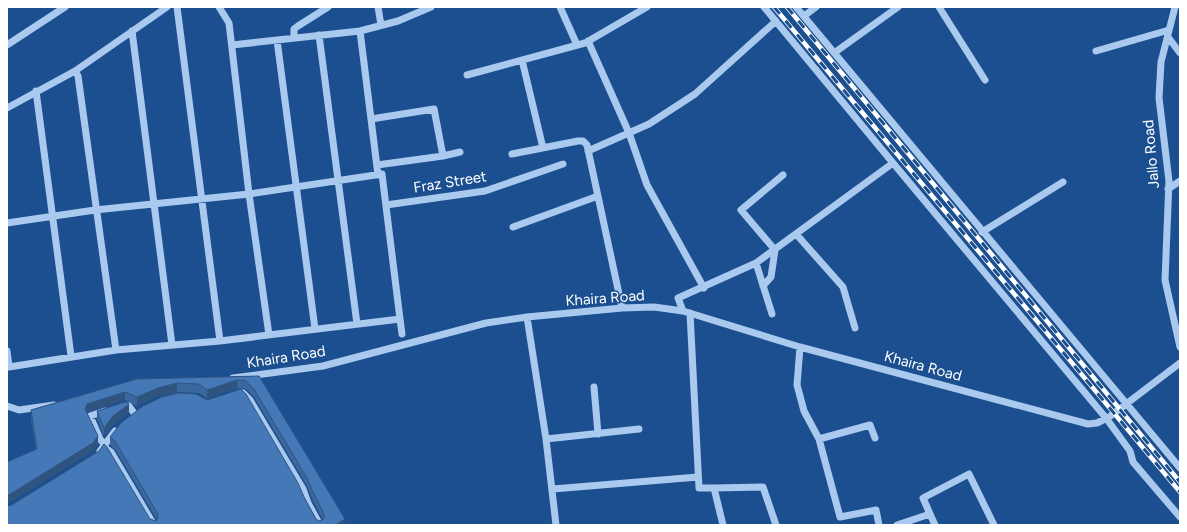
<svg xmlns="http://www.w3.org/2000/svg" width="1187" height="532" viewBox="0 0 1187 532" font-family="Figtree,sans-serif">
  <rect width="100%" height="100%" fill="#1b4f8f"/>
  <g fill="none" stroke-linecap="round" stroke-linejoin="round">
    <path stroke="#a9c9ee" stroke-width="7" d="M177 7 220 341
      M378 7 381 25
      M560 7 577 45
      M796 7 1180 468
      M939 7 985 80
      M1175 7 1161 62 1159 98 1169 181 1165 280 1180 347
      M804 16 816 7
      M132 31 172 345
      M360 31 398 21 431 7
      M319 35 357 324
      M1168 37 1180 53
      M294 38V29L298 26 328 7
      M277 40 315 329
      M588 41 629 133 647 185 704 288
      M7 45 65 7
      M232 45 360 31 378 175
      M1096 51 1169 30
      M834 53 898 7
      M522 60 543 148
      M75 71 78 76 116 350
      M467 75 585 43 647 7
      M36 91 71 356
      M7 108 75 71 167 7
      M371 119 434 109 443 156 460 152
      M588 151 649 124 695 94 776 21
      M512 154 578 141H583L587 145 622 308
      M893 163 1106 418 1130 451 1133 462 1180 517
      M377 165 443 156
      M1168 189 1180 181
      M386 205 485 191 563 164
      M7 223 95 210 249 194 229 23 219 7
      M513 227 598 196
      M982 232 1063 182
      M796 234 843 287 855 328
      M756 263 772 314
      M763 286 771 277 775 250 741 210 783 175
      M683 311 678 298 756 263 893 163 764 7
      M690 313 699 488H714L723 525
      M527 317 546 439 556 525
      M400 319 402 334
      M800 347 797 385 804 411 819 439 870 425 875 438
      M7 351 9 367 116 350 220 341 400 319 382 174 249 194 269 335
      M233 378 323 366 486 323 527 317 622 308 654 307 683 311 800 347 1088 424 1097 423 1109 417 1180 363
      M594 387 598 434
      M239 393H243L250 400 303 489 308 503 320 525
      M7 406 19 410 54 405
      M121 407 129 406 134 413
      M105 411 90 416 100 439 105 445
      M546 439 639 429
      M819 439 840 517 876 510 879 525
      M104 447 111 452 154 525
      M100 451 115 431
      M714 488 763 487 776 525
      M553 489 698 477
      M930 514 935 525
      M897 525 930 514 923 498 969 474 994 525"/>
    <defs>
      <path id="rail" d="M774 7 1180 492
        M787 7 1180 482"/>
    </defs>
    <use href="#rail" stroke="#fff" stroke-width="4.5"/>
    <use href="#rail" stroke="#1b4f8f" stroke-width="3" stroke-dasharray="9" stroke-linecap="butt"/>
  </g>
  <path fill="#3a679d" d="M259 376 345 525H7L150 519 156 521 157 520 115 449 110 445V437L304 497 316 519 319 521 323 520 313 501 307 486 254 397 246 389 237 388 207 398 199 393 177 392 158 396 137 406 125 400 87 412 98 444 93 451 7 504V462L36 450 31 419V410L137 379Z
    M97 411 129 412 113 425 104 436 97 419Z"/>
  <path fill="#305480" d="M237 380V388L207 398V390Z
    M177 383V392L158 396 137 406V397L158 388Z
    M125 392V400L87 412 85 409 87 404Z
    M129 404V412L113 425 104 436V428L113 416Z
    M98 436V444L93 451 7 504V496Z
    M345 519V525H335Z"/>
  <path fill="#4478b7" stroke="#305480" d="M259 376 345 519 335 525H7V505L10 506 99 451 104 444 107 447 150 519 156 521 158 518V514L115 441 110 437 121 423 143 406 162 397 178 393 196 394 207 400 241 389 246 394 298 483 304 497 316 519 319 521 324 519V514L313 492 307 478 254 389 246 381 237 380 207 390 199 384 177 383 158 388 137 397 125 392 87 404 85 409 98 436 93 443 7 496V462L37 449 31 410 137 379Z
    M125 402 129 404 113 416 104 428 97 411Z"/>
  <g text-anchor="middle" stroke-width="3" stroke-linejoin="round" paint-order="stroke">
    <g font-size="15" fill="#fff" stroke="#1b4f8f">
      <text transform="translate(1151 154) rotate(-95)" y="5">Jallo Road</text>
      <text transform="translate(450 182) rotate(-9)" y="5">Fraz Street</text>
      <text transform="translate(605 298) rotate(-4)" y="5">Khaira Road</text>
      <text transform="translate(286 357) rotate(-9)" y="5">Khaira Road</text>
      <text transform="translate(923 366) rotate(15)" y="5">Khaira Road</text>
    </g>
  </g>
  <rect width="1187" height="532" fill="none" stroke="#ffffff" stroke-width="16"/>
</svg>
